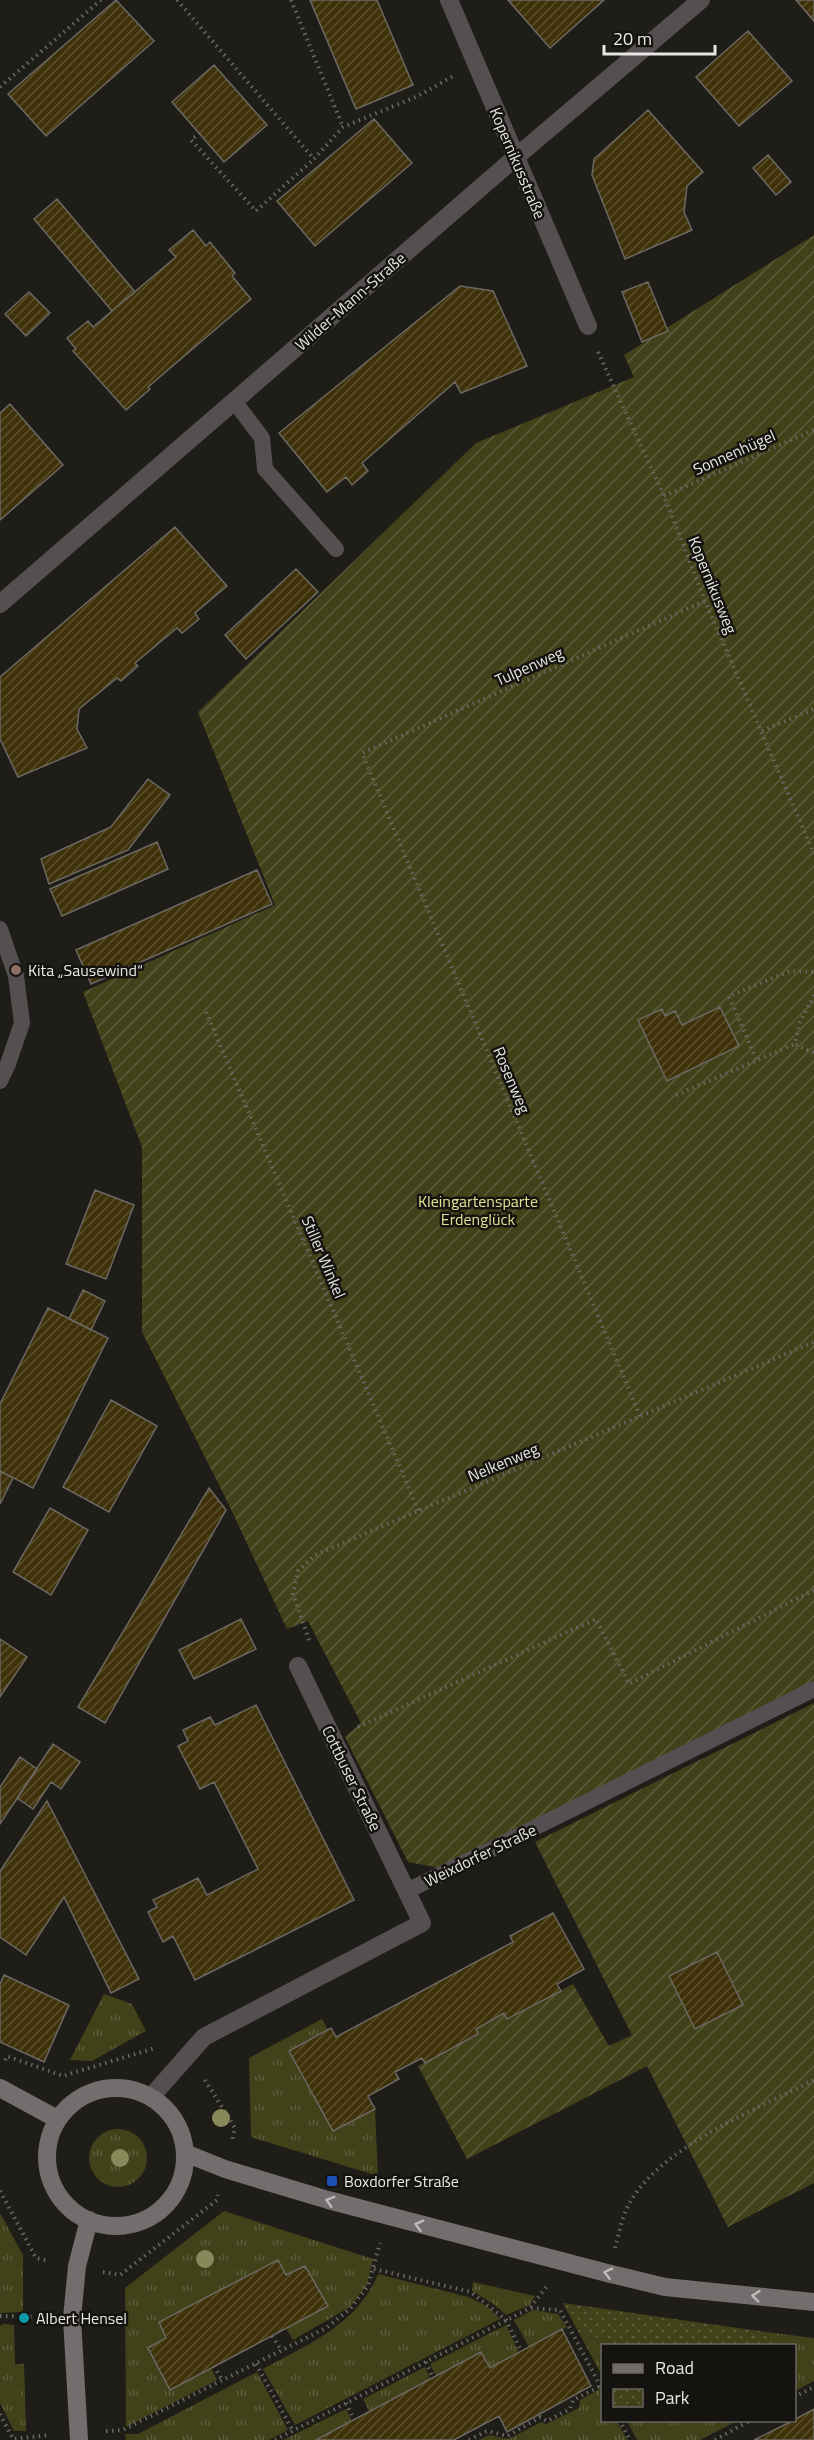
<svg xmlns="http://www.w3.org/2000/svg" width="814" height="2440" viewBox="0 0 814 2440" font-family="'Titillium Web',sans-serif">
  <defs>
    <pattern id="grass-tufts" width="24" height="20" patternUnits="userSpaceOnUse" patternTransform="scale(1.5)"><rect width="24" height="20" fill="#41421a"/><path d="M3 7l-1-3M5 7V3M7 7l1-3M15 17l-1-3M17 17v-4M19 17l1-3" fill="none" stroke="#5c5d3b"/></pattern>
    <pattern id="park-dots" width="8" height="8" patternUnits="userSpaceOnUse" patternTransform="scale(1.5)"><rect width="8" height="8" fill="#41421a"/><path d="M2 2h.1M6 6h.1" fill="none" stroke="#5c5d3b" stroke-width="1.8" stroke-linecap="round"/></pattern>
    <pattern id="garden-furrows" width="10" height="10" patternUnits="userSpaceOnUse" patternTransform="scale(1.5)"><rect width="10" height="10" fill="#41421a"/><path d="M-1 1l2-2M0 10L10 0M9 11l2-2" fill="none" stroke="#5c5d3b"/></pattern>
    <pattern id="building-hatch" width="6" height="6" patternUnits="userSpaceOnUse" patternTransform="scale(1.5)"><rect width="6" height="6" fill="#3f3109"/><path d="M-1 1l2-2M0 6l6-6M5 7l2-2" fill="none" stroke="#5b4f2d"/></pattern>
  </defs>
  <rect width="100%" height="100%" fill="#1f1d18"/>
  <path fill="url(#grass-tufts)" d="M104 1994 132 2004 146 2031 92 2061 70 2060Z
    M322 2019 328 2030 289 2051 333 2131 375 2109 378 2176 251 2137 249 2058Z
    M89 2158a29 29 0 1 1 58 0a29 29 0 1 1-58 0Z
    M224 2211 373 2259 367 2285 350 2307 293 2340 286 2328 327 2306 305 2266 286 2275 278 2260 159 2322 166 2338 148 2348 170 2390 211 2368 217 2380 126 2427 125 2288Z
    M0 2213 23 2255V2312L0 2313Z
    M378 2274 468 2297 487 2306 500 2319 295 2425 263 2369C307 2345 358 2324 378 2274Z
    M473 2282 535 2296 530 2305 506 2315 492 2303 472 2291Z
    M533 2310 558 2314 567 2327 529 2347 514 2320Z
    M3 2324 14 2325 15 2364H24L26 2431H14L0 2403V2326Z
    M506 2325 519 2353 490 2368 481 2352 436 2376 430 2364Z
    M765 2332 814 2338V2381L795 2391 794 2346 774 2345Z
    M580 2335 609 2339 612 2345 602 2346V2376Z
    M425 2367 430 2379 369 2411 363 2399Z
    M257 2372 288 2430 269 2440H126L125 2434H138Z
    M600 2389 602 2394V2420L617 2421 627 2440H479L489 2435 509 2439 541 2422 546 2424 579 2408 580 2400Z
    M346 2409 352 2421 316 2440H283Z
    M627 2421H737L700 2440H637Z"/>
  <path fill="url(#park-dots)" d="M563 2303 765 2332 774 2345H612L609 2339 580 2335Z"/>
  <path fill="url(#garden-furrows)" d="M814 235V1683L440 1868 408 1862 345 1737 361 1723 308 1621 287 1629 229 1505 142 1332V1147L83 992 275 905 198 712 476 443 634 377 624 355Z
    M814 1703V2183L728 2227 647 2066 467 2159 418 2066 478 2034 476 2029 504 2013 508 2019 573 1984 609 2046 632 2035 535 1842Z"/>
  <path fill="url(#building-hatch)" stroke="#6b6963" stroke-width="1.5" d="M116 0 154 41 46 136 8 94Z
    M310 0H377L413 85 356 109Z
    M508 0H604L550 48Z
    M796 0H814V21Z
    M748 31 792 81 739 126 696 77Z
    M214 65 267 125 224 162 172 102Z
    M648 110 703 172 687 186 684 212 692 230 625 259 592 175 594 159Z
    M374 119 412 163 315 246 277 201Z
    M768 155 791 182 776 195 753 168Z
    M57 199 135 292 112 311 34 219Z
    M193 230 206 246 210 242 235 273 232 276 251 299 148 387 150 389 126 410 73 351 76 349 67 338 88 321 93 327 176 257 169 250Z
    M648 282 668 331 642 342 622 292Z
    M460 286 493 291 527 366 461 393 455 382 362 463 368 471 352 485 346 477 327 492 279 433Z
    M29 292 50 313 26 336 5 314Z
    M10 404 63 465 0 520V413Z
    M175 527 227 586 195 613 199 619 182 633 177 628 135 663 138 666 121 681 117 678 79 709 77 729 87 748 18 777 0 739V677Z
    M296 569 318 592 246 659 225 635Z
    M148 779 170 795 128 850 49 884 41 859 111 827Z
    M157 842 168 869 62 916 50 889Z
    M257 870 272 904 91 984 76 950Z
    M720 1007 739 1046 667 1081 638 1020 662 1009 665 1016 675 1011 682 1025Z
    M95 1190 134 1205 106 1279 66 1264Z
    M83 1290 105 1301 91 1330 69 1319Z
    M48 1308 108 1338 33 1488 0 1471V1404Z
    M111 1400 157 1426 109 1512 63 1487Z
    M0 1471 13 1478 0 1504Z
    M209 1488 226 1510 105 1723 78 1707Z
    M50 1508 88 1530 51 1595 13 1572Z
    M241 1619 256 1649 194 1679 179 1650Z
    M0 1639 27 1657 0 1697Z
    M256 1705 354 1900 195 1980 173 1936 163 1942 148 1912 157 1907 153 1900 198 1878 207 1895 258 1869 214 1782 200 1789 178 1746 188 1741 183 1730 210 1717 215 1725Z
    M53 1744 80 1762 61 1789 51 1782 33 1809 17 1798Z
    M20 1757 37 1769 0 1824V1787Z
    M47 1801 139 1979 111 1993 64 1897 26 1955 0 1937V1871Z
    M553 1913 584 1969 557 1984 561 1991 507 2019 504 2013 476 2029 478 2034 425 2063 422 2058 395 2072 399 2079 368 2096 375 2109 333 2131 289 2051 331 2028 336 2037 513 1942 510 1936Z
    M717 1952 743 2005 695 2029 669 1976Z
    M4 1975 69 2005 44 2062 0 2042V1984Z
    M278 2260 286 2275 305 2266 328 2306 170 2390 148 2348 166 2338 159 2322Z
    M562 2329 591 2386 507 2432 499 2416 454 2440H316L481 2352 490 2368Z
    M814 2409V2440H754L794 2420Z"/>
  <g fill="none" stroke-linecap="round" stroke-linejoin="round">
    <path stroke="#6a6964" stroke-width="4" stroke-dasharray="1.5 4.5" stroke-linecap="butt" d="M177 0 314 159 343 127 418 96 453 76
      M291 0 343 127
      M0 87 101 0
      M200 133 191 140 256 211 314 159
      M598 352 664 496 705 601 814 854
      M664 496 814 430
      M762 731 814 709
      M814 995 800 1022 795 1044 814 1053
      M206 1012 419 1512
      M756 1059 729 996 790 971 814 972
      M676 1095 795 1044
      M640 1416 362 753 705 601
      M309 1640 293 1594 298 1571 315 1555 814 1342
      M358 1727 596 1619 629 1684 814 1590
      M5 2060 7 2056 63 2076 155 2048
      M205 2080 235 2128 232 2141
      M0 2191 36 2258 49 2261
      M615 2248C619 2235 621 2220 627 2208 655 2149 757 2109 814 2080
      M374 2269 471 2292 506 2320 521 2351
      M103 2272 120 2275 217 2200 218 2195
      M531 2308 560 2310 602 2389
      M0 2316 44 2317
      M272 2336 282 2351
      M426 2362 433 2378
      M256 2364 293 2431
      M214 2366 222 2380
      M794 2397 814 2387
      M346 2403 354 2420
      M0 2414 13 2439 50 2435
      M619 2420 630 2440
      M788 2420 789 2422
      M106 2431 123 2430 326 2328 350 2309 368 2286 380 2243
      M275 2440 530 2308 547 2286
      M469 2440 487 2431 508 2436 540 2417 547 2421 570 2409 573 2400 601 2386
      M715 2440 751 2420"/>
    <path stroke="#545051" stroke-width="16" d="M234 401 262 438 265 469 336 549
      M0 929 16 976 22 1023 8 1064 0 1081
      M407 1891 814 1689"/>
    <path stroke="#545051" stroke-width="18" d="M449 0 588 326
      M0 604 516 157 701 0
      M151 2097 204 2037 422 1923 298 1666"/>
    <path stroke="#736d6e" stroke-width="18" d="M0 2088 57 2119
      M47 2157a69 69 0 1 1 138 0a69 69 0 1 1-138 0Z
      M185 2153 225 2169 328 2200 607 2273 665 2287 814 2302
      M79 2440 72 2318 77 2266 89 2220"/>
  </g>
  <g fill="#88895b">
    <circle cx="221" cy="2118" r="9"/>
    <circle cx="120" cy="2158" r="9"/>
    <circle cx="205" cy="2259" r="9"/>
  </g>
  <defs><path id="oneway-chevron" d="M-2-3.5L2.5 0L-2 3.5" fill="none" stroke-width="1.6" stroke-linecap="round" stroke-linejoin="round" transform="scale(1.5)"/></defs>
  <g stroke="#bebcb9">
    <use href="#oneway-chevron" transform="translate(330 2201) rotate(-164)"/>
    <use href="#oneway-chevron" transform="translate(419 2225) rotate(-165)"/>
    <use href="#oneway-chevron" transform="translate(608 2273) rotate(-167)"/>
    <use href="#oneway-chevron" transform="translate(756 2296) rotate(-174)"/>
  </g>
  <circle fill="#8d6e63" stroke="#15130f" stroke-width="2" cx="16" cy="970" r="6"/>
  <rect fill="#1a4fb4" stroke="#15130f" stroke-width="2" x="326" y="2175" width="12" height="12" rx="3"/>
  <circle fill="#0f9aa8" stroke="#15130f" stroke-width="2" cx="24" cy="2318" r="6"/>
  <g text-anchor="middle" stroke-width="5" stroke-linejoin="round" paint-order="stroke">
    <g font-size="16" fill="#e7e6e2" stroke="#15130f">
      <text transform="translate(518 163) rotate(67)" y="6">Kopernikusstraße</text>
      <text transform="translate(350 301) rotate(-41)" y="6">Wilder-Mann-Straße</text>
      <text transform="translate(734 452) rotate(-24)" y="6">Sonnenhügel</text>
      <text transform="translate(713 585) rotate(68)" y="6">Kopernikusweg</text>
      <text transform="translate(529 666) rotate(-24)" y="6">Tulpenweg</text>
      <text transform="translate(512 1080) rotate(67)" y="6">Rosenweg</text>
      <text transform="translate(324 1257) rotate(67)" y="6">Stiller Winkel</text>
      <text transform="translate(503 1462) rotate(-23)" y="6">Nelkenweg</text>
      <text transform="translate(352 1778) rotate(64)" y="6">Cottbuser Straße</text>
      <text transform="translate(480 1855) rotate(-26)" y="6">Weixdorfer Straße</text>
    </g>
    <g font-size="16" fill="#e7e6e2" stroke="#15130f" text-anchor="start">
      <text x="28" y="976">Kita „Sausewind“</text>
      <text x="344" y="2187">Boxdorfer Straße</text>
      <text x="36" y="2324">Albert Hensel</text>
    </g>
    <g font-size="16" fill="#dee292" stroke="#15130f">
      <text x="478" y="1207">Kleingartensparte<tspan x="478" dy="18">Erdenglück</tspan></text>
    </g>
  </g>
  <rect x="601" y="2344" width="195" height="78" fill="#15130f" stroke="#696763" stroke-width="1.5"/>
  <rect x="613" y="2364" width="30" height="9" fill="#736d6e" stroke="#696763" stroke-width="1.5"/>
  <text x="655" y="2374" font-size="18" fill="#e7e6e2">Road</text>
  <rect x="613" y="2389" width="30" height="18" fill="url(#park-dots)" stroke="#696763" stroke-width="1.5"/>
  <text x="655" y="2404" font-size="18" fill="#e7e6e2">Park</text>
  <path d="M604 45v9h111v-9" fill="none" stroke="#e7e6e2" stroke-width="3"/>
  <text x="613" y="45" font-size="18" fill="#e7e6e2" stroke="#15130f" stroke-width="4.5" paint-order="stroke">20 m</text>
</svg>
